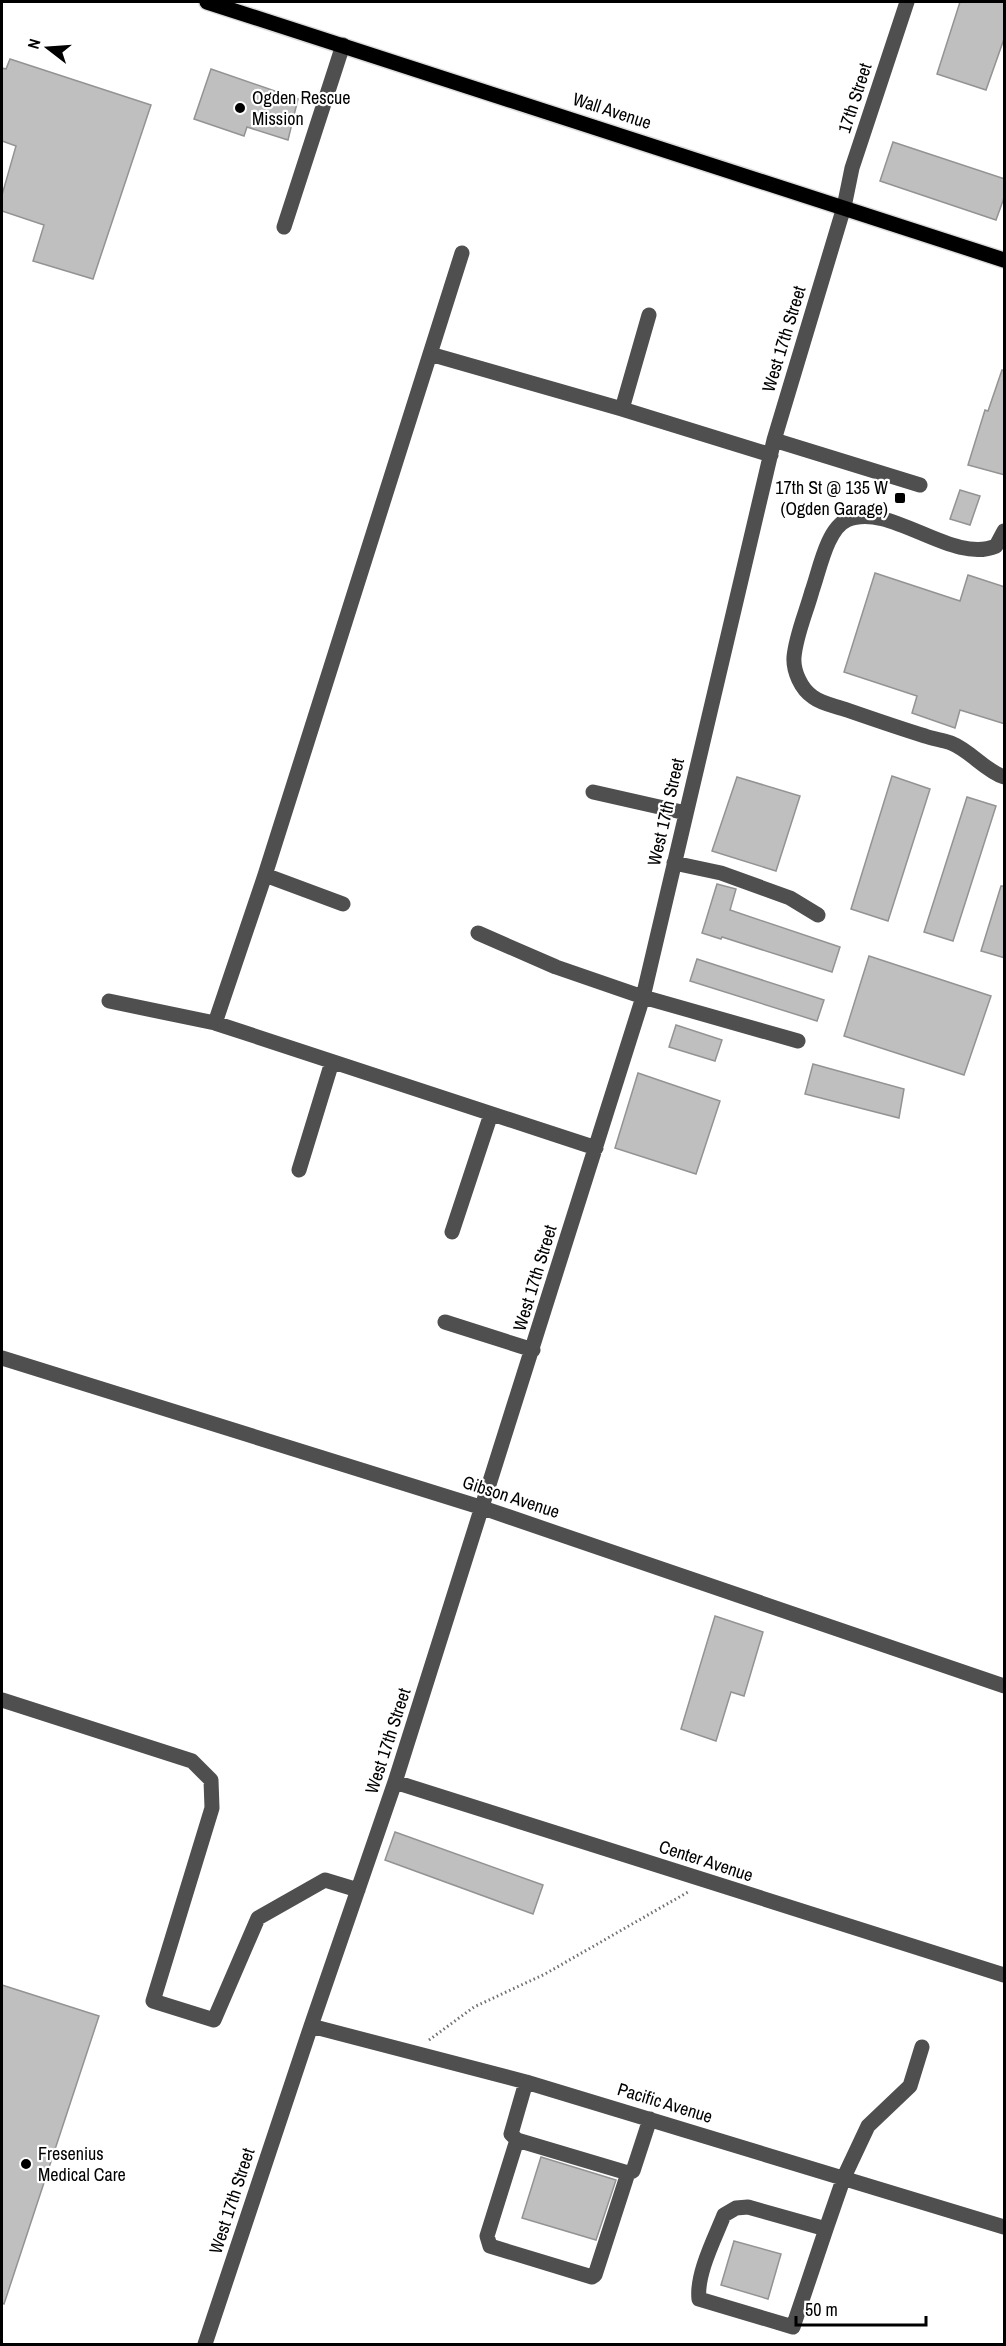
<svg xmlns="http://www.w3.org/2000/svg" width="1006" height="2346" viewBox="0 0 1006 2346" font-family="'Archivo Narrow',sans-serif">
  <rect width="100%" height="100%" fill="#fff"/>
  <path fill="#bfbfbf" stroke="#939393" stroke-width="1.5" d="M960 2H1005V36L986 90 937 74Z
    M10 59 151 105 93 279 33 261 44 225 2 211V195L16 146 2 141V68L6 69Z
    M211 69 298 99 288 140 247 127 244 136 194 119Z
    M893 142 1005 179V195L996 220 880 181Z
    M1002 370 1005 371V475L968 465 985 410 988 411Z
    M960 490 980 496 970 525 950 519Z
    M875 573 960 601 968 575 1005 587V724L960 710 955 728 912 713 917 696 844 672Z
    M892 776 930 789 888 921 851 909Z
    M737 777 800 796 776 871 712 851Z
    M967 797 996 806 953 941 924 932Z
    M717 884 736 889 730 910 840 947 832 972 722 937 721 939 702 933Z
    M1001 886H1005V958L981 951Z
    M869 956 991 996 964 1075 844 1036Z
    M697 959 824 1000 817 1021 690 981Z
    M676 1025 722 1040 715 1061 669 1047Z
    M813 1064 904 1089 899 1118 805 1094Z
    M638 1073 720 1101 696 1174 615 1148Z
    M715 1616 763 1632 744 1696 731 1692 716 1741 681 1729Z
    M395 1832 543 1885 533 1914 385 1860Z
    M2 1985 99 2016 4 2304 2 2303Z
    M541 2157 616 2180 596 2240 522 2218Z
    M734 2241 781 2254 768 2299 721 2285Z"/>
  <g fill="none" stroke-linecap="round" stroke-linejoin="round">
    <defs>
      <path id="major" d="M207 2 1004 260"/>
    </defs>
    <use href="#major" stroke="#dbdbdb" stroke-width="18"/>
    <path stroke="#717171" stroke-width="3" stroke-dasharray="1.5 3" stroke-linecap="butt" d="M429 2040 474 2007 545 1974 688 1892"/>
    <path stroke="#4f4f4f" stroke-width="15" d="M284 227 343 45
      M430 354 622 409 649 315
      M622 409 771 455
      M774 440 920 485
      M1004 531 996 546C952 565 890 501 847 520 827 528 819 572 812 591 806 613 796 635 794 657 793 671 801 689 813 697 822 704 836 706 847 710 873 719 899 728 925 736 933 739 943 740 951 743 971 751 984 770 1004 777
      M593 792 686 813
      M674 863 721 873 790 898 818 915
      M265 875 343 904
      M478 933 556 967 643 997 798 1041
      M109 1001 215 1023 596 1148
      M215 1023 265 875 462 253
      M299 1170 332 1062
      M452 1232 491 1114
      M445 1322 533 1350
      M2 1358 483 1508 1004 1686
      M2 1700 192 1761 211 1780 212 1808 153 2001 214 2020 258 1918 325 1880 358 1890
      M395 1782 1004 1975
      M311 2026 526 2082 1004 2227
      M526 2082 511 2134 517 2140 628 2173 633 2171 650 2119
      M517 2140 487 2236 490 2246 592 2277 595 2275 628 2173
      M826 2229 793 2327 699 2299C696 2274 715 2238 724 2215L736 2208 748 2207 826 2229 844 2177 868 2126 910 2086 922 2047
      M205 2344 311 2026 395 1782 643 997 774 440 844 207 852 168 907 2"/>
    <use href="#major" stroke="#000" stroke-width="15"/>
  </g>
  <g fill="#000" stroke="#fff" stroke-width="2">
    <circle cx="240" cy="108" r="6"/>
    <rect x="894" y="492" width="12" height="12" rx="3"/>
    <circle cx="26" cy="2164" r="6"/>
  </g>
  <g text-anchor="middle" stroke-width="4.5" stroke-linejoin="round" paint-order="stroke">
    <g font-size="18" fill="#000" stroke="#fff" text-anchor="start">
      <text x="252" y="104">Ogden Rescue<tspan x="252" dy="21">Mission</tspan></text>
      <text x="888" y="494" text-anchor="end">17th St @ 135 W<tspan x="888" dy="21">(Ogden Garage)</tspan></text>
      <text x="38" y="2160">Fresenius<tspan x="38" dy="21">Medical Care</tspan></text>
    </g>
    <g font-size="18" fill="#000" stroke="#fff">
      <text transform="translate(855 98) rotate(-72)" y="6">17th Street</text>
      <text transform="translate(612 111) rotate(18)" y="6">Wall Avenue</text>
      <text transform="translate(784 339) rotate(-73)" y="6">West 17th Street</text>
      <text transform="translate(666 812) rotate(-77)" y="6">West 17th Street</text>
      <text transform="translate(535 1278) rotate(-73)" y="6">West 17th Street</text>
      <text transform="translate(511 1497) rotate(18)" y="6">Gibson Avenue</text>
      <text transform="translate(388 1741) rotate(-72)" y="6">West 17th Street</text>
      <text transform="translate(706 1861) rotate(18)" y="6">Center Avenue</text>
      <text transform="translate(665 2103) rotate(17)" y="6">Pacific Avenue</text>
      <text transform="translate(232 2201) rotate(-72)" y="6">West 17th Street</text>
    </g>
  </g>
  <rect width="1006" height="2346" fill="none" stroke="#000000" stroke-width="6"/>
  <g transform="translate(48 48) rotate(287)" stroke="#ffffff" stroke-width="4.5" paint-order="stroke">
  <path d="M0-4.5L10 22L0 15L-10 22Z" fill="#000000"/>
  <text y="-9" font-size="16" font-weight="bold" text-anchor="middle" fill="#000000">N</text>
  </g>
  <path d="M796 2316v9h130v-9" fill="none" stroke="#000000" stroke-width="3"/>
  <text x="805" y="2316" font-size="18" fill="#000000" stroke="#ffffff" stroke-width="4.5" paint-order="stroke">50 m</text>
</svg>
